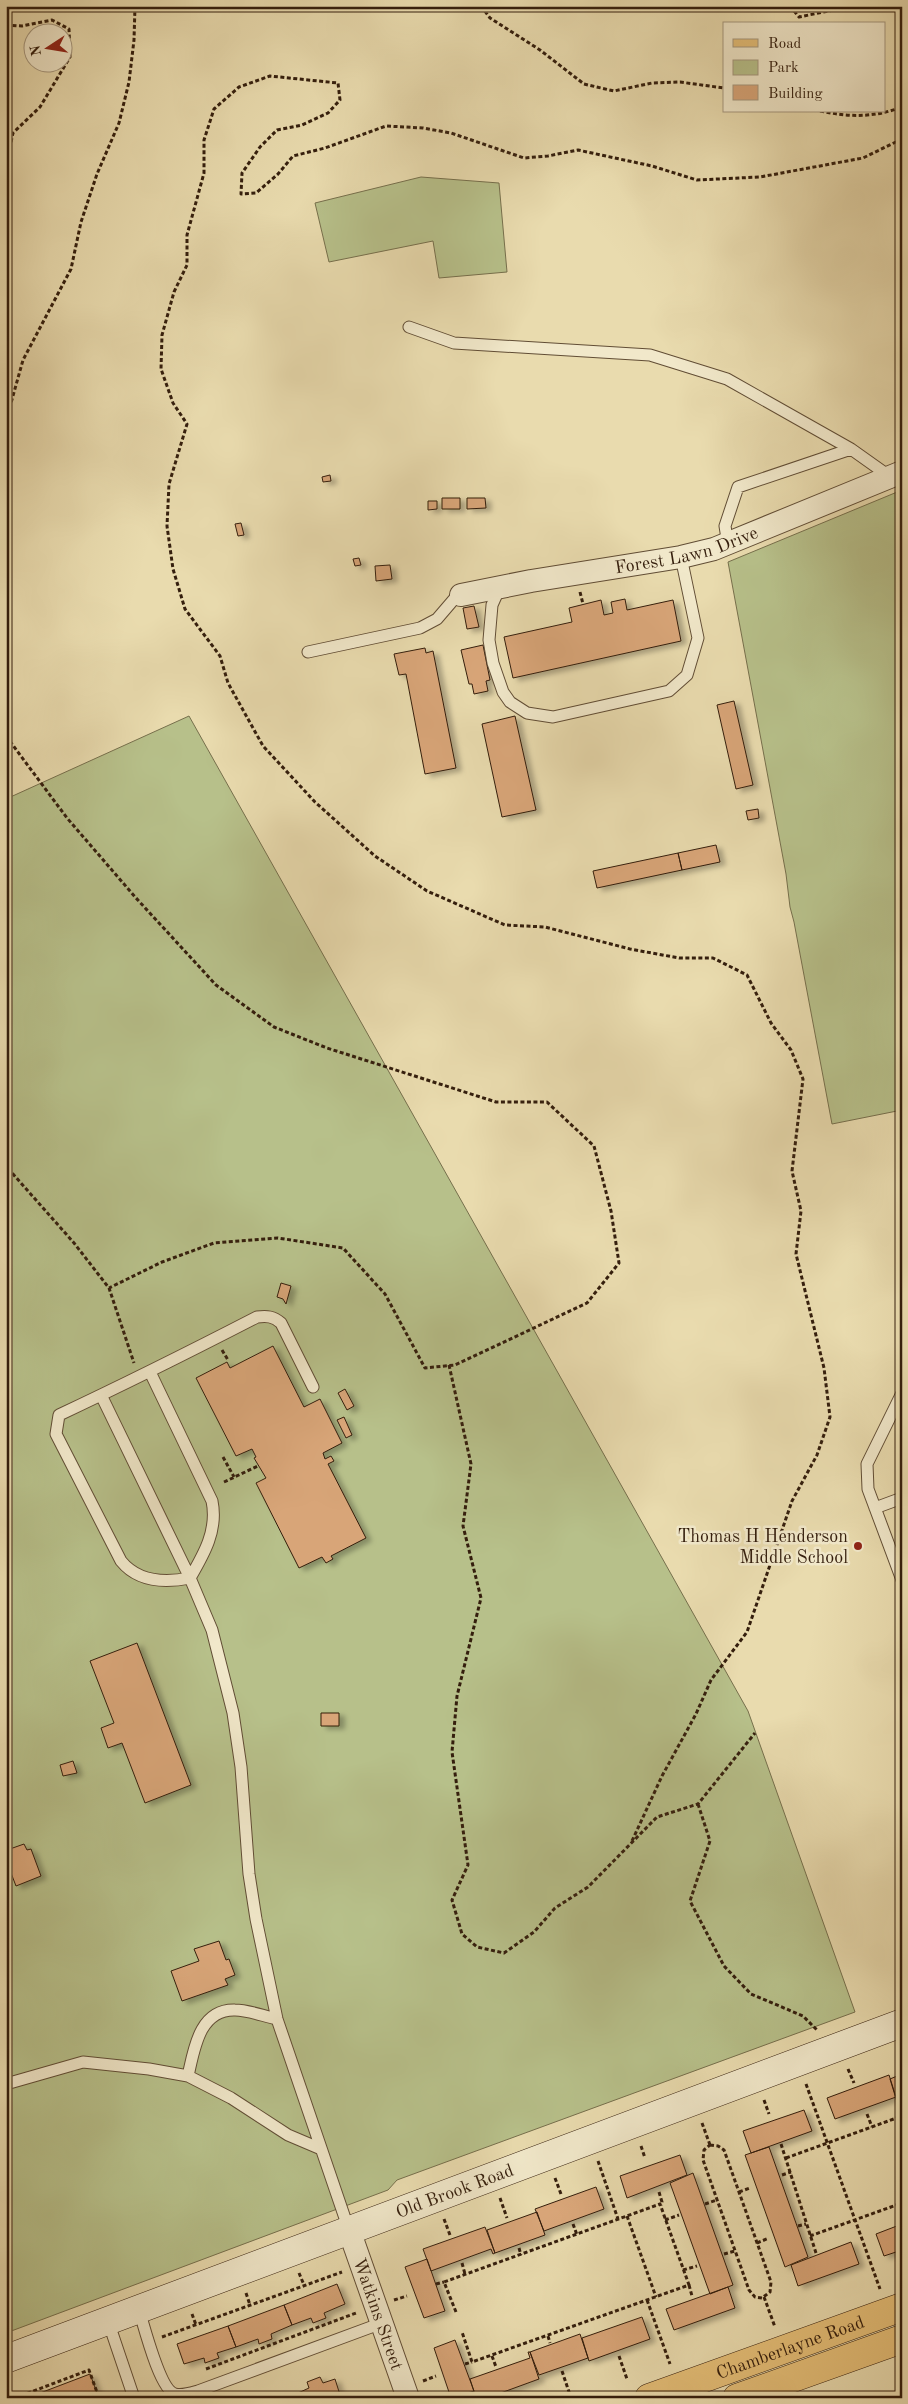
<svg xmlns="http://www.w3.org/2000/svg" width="908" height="2404" viewBox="0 0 908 2404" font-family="'Old Standard TT',serif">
  <defs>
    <filter id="shadow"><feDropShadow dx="5.5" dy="3" stdDeviation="2.5" flood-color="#0004"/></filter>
  </defs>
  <rect width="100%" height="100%" fill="#e9dbae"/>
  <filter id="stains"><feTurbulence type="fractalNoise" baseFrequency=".004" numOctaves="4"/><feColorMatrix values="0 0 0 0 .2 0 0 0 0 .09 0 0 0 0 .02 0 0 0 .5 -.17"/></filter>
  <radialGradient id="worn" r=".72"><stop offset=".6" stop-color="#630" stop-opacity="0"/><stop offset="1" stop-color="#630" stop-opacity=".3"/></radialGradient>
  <path fill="#b7c08a" stroke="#766f4c" d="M421 177 499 183 507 272 439 278 433 241 329 262 315 203Z
    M902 490V1110L832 1124 794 922 790 907 786 874 728 562Z
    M189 716 748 1711 855 2012 397 2180 388 2190 6 2333V799Z"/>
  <path fill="#d8a578" stroke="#341e0d" filter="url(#shadow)" d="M330 475 331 481 323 482 322 477Z
    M442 498H460V509H442Z
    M467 498H485L486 508 467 509Z
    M428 501H437V509L428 510Z
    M241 523 244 535 238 536 235 524Z
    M359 558 361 565 355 566 353 559Z
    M390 565 392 579 376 581 375 566Z
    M625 599 627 610 673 600 681 641 513 678 504 637 572 622 569 608 601 600 604 615 613 613 611 602Z
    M474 606 479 627 467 629 463 608Z
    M483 645 490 680 486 681 488 691 474 694 472 684H469L461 650Z
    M425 648 426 653 433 651 456 768 425 774 406 674 399 675 394 654Z
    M734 701 753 785 736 789 717 705Z
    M515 716 536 810 502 817 482 724Z
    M758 809 759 818 748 820 746 811Z
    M716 845 720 862 682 870 678 853Z
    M678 853 682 870 597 888 593 871Z
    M281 1283 291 1286 286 1304 283 1299 277 1297Z
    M273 1346 304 1407 320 1399 342 1443 323 1453 325 1459 331 1456 334 1461 328 1464 366 1538 331 1556 333 1559 326 1563 322 1557 299 1568 256 1483 266 1478 254 1458 256 1457 252 1449 236 1456 196 1378 227 1362 230 1368Z
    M345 1389 354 1406 347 1410 338 1393Z
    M344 1417 352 1435 346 1438 337 1420Z
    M137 1643 191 1785 145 1803 122 1743 108 1748 101 1728 114 1723 90 1661Z
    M321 1713H339V1726H321Z
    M73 1761 77 1773 63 1776 60 1765Z
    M24 1844 27 1850 31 1849 41 1876 16 1886 6 1860V1857L9 1856 7 1850Z
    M219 1941 226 1960 229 1959 235 1975 225 1979 228 1985 182 2001 171 1971 199 1961 194 1949Z
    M902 2074V2101L897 2102 890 2079Z
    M889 2075 896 2097 835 2119 827 2098Z
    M804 2110 812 2131 751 2153 743 2131Z
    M769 2147 808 2257 785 2267 745 2155Z
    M680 2155 687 2175 627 2198 620 2176Z
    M693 2173 733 2285 710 2294 670 2183Z
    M596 2187 604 2209 544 2231 535 2209Z
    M537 2212 545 2235 495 2253 487 2230Z
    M902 2224V2250L884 2256 876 2234Z
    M485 2227 495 2253 493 2254 491 2249 431 2271 423 2249Z
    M851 2242 859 2264 798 2286 791 2265Z
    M427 2259 445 2311 424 2318 405 2267Z
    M337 2284 345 2304 324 2313 326 2318 313 2323 311 2318 292 2325 284 2305Z
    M728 2287 735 2308 674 2330 666 2309Z
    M284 2305 292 2325 271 2334 272 2339 259 2344 258 2339 236 2347 228 2326Z
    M642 2317 650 2339 589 2361 582 2338Z
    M228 2326 236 2347 217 2353 219 2358 205 2363 204 2358 184 2364 177 2344Z
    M580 2334 588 2358 539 2375 530 2352Z
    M455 2340 474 2391 451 2398 434 2348Z
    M528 2352H530L539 2379 487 2398H476L470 2379 530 2358Z
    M90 2374 99 2398H27Z
    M320 2377 323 2383 335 2379 341 2398H300L298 2393 309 2388 307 2382Z"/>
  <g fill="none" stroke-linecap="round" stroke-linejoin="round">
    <defs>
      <path id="lane" d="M409 327 454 343 650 355 727 379 851 449
        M728 545 725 526 738 487 851 449 889 476
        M500 587 492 605 489 640 493 663 503 692 510 702 527 713 553 717 669 691 687 675 698 638 681 557
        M308 652 420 628 437 619 455 598 461 595
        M150 1372 212 1501C218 1530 204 1554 190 1578L212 1630 233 1713 241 1767 249 1874 256 1919 277 2019 349 2230
        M902 1393 867 1464 868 1489 902 1580
        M101 1395 190 1578C165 1583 138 1582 121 1561L56 1434 59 1415C125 1384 191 1351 257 1317 267 1316 273 1316 281 1323L313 1387
        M875 1508 902 1498
        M188 2076C194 2050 199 2009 235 2010 248 2010 263 2016 277 2019
        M6 2084 83 2062 149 2069 188 2076 231 2098 288 2135 321 2149
        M139 2310C144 2326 160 2390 175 2394 182 2396 191 2393 198 2391L382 2323
        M108 2321 134 2398"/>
      <g id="street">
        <path id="s1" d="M461 595 531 581 681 557 714 549 902 472"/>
        <path id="s2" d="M349 2230 408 2398"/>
      </g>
      <g id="secondary">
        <path id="s3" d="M6 2359 902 2023"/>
      </g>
      <g id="primary">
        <path id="s4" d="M649 2398 902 2307"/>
        <path d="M737 2398 902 2339"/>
      </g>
    </defs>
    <use href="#lane" stroke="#614d35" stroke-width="13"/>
    <use href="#street" stroke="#614d35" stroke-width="24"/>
    <use href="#secondary" stroke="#341e0d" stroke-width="29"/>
    <use href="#primary" stroke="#341e0d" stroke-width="29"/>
    <path stroke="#341e0d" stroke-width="3" stroke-dasharray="4 2.5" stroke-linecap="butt" d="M481 6 490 18 540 50 584 84 614 91 652 83 680 82 724 88
      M790 6 799 17 853 6
      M6 25 22 26 52 20 69 29 70 57 40 107 13 133 6 165
      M820 111C849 117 873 118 902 107
      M6 421 23 360 71 269 81 222 97 174 119 123 129 82 134 40 135 6
      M580 592 583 604
      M6 736 67 818 136 898 216 985 274 1027 327 1048 496 1102H547L594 1146 611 1211 619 1263 587 1303 455 1365 425 1368 385 1294 343 1248 278 1238 214 1243 162 1262 109 1288
      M6 1172 13 1174 74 1243 109 1288 134 1363
      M222 1350 228 1360
      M449 1365 471 1464 463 1526 481 1598 457 1696 452 1752 468 1865 452 1900 462 1934 477 1947 504 1953 534 1932 555 1908 588 1887 657 1817 698 1804 755 1733
      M223 1457 234 1477
      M224 1482 258 1466
      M698 1804 710 1841 690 1901 724 1966 751 1994 803 2016 817 2030
      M632 1841 662 1776 696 1714 711 1680 747 1632 792 1501 817 1455 830 1417 824 1368 796 1254 801 1211 792 1171 803 1079 791 1050 771 1023 747 975 713 958H679L630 949 545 927 505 925 427 891 375 856 315 802 263 746 228 683 220 656 185 609 173 569 167 526 169 484 187 424 173 403 161 369 162 335 174 292 187 265V235L204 173V140L214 109 239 87 270 76 338 83 340 100 328 113 302 125 277 130 260 147 242 173 241 194 256 193 278 174 293 156 325 148 386 126 423 128 451 133 524 158 548 156 578 150 652 166 697 180 760 177 863 158 902 139
      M848 2069 854 2083
      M806 2084 880 2289
      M764 2100 769 2114
      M867 2114 872 2127
      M702 2123 710 2145
      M781 2144 816 2253
      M710 2145 718 2146 724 2150 771 2282 770 2292 762 2298 755 2297 749 2290 703 2160 704 2150Z
      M641 2146 645 2158
      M786 2158 902 2116
      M598 2161 618 2219
      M782 2175 791 2172
      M555 2178 561 2194
      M659 2192 662 2202 661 2205
      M739 2192 750 2188
      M500 2198 507 2218
      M705 2204 717 2200
      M897 2205 902 2220
      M627 2216 656 2297
      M444 2219 450 2235
      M665 2220 679 2215
      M573 2224 577 2235
      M798 2226 806 2224
      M810 2236 902 2203
      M757 2243 769 2238
      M519 2248 521 2255
      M724 2254 735 2251
      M462 2263 465 2274
      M683 2270 697 2266
      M299 2273 304 2285
      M436 2284 444 2282
      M689 2285 692 2296
      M246 2293 250 2305
      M764 2297 775 2327
      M394 2300 407 2296
      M647 2300 670 2364
      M456 2312 444 2282 660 2204 689 2285 472 2362 462 2332
      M192 2314 196 2325
      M548 2336 550 2343
      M162 2337 342 2272
      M492 2356 496 2367
      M619 2356 627 2379
      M465 2364 472 2362
      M206 2369 356 2313
      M562 2371 571 2398
      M423 2381 436 2376
      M507 2395 508 2398
      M15 2398 89 2370 99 2398"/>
    <use href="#lane" stroke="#f1e8ca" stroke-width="11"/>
    <use href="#street" stroke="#f1e8ca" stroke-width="22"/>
    <use href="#secondary" stroke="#f1e8ca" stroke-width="28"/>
    <use href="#primary" stroke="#e4be77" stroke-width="28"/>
  </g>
  <circle fill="#8f2418" stroke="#f1e8ca" stroke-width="2" cx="858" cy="1546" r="5"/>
  <g text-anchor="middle" stroke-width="5" stroke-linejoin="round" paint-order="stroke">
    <g font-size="18" fill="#341e0d" stroke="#f1e8ca">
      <text dy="6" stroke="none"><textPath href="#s1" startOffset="230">Forest Lawn Drive</textPath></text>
      <text dy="6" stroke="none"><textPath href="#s3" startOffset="479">Old Brook Road</textPath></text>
      <text dy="6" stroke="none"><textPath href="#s2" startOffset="89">Watkins Street</textPath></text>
      <text dy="6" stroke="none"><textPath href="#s4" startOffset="150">Chamberlayne Road</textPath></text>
    </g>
    <g font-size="18" fill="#341e0d" stroke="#f1e8ca" text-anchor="end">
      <text x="848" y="1542">Thomas H Henderson<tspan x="848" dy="21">Middle School</tspan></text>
    </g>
  </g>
  <rect width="908" height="2404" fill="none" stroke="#e9dbae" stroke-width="25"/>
  <rect x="8" y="8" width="893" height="2389" fill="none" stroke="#341e0d" stroke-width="2.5"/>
  <rect x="12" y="12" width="883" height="2379" fill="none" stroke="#341e0d"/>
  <rect x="723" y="22" width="162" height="90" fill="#f1e8ca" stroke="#a5977e"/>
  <rect x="733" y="39" width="25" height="8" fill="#e4be77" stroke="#a5977e"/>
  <text x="768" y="48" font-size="15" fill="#341e0d">Road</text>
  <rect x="733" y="60" width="25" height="15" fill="#b7c08a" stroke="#a5977e"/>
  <text x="768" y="72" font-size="15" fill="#341e0d">Park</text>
  <rect x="733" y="85" width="25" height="15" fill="#d8a578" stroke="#a5977e"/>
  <text x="768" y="98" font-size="15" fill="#341e0d">Building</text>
  <g transform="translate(48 48) rotate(258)"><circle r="24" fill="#f1e8ca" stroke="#a5977e"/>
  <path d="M0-4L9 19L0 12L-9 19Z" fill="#8f2418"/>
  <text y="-8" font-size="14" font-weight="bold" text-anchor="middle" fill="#341e0d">N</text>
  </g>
  <rect width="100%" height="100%" filter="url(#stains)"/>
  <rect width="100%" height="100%" fill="url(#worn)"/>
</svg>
